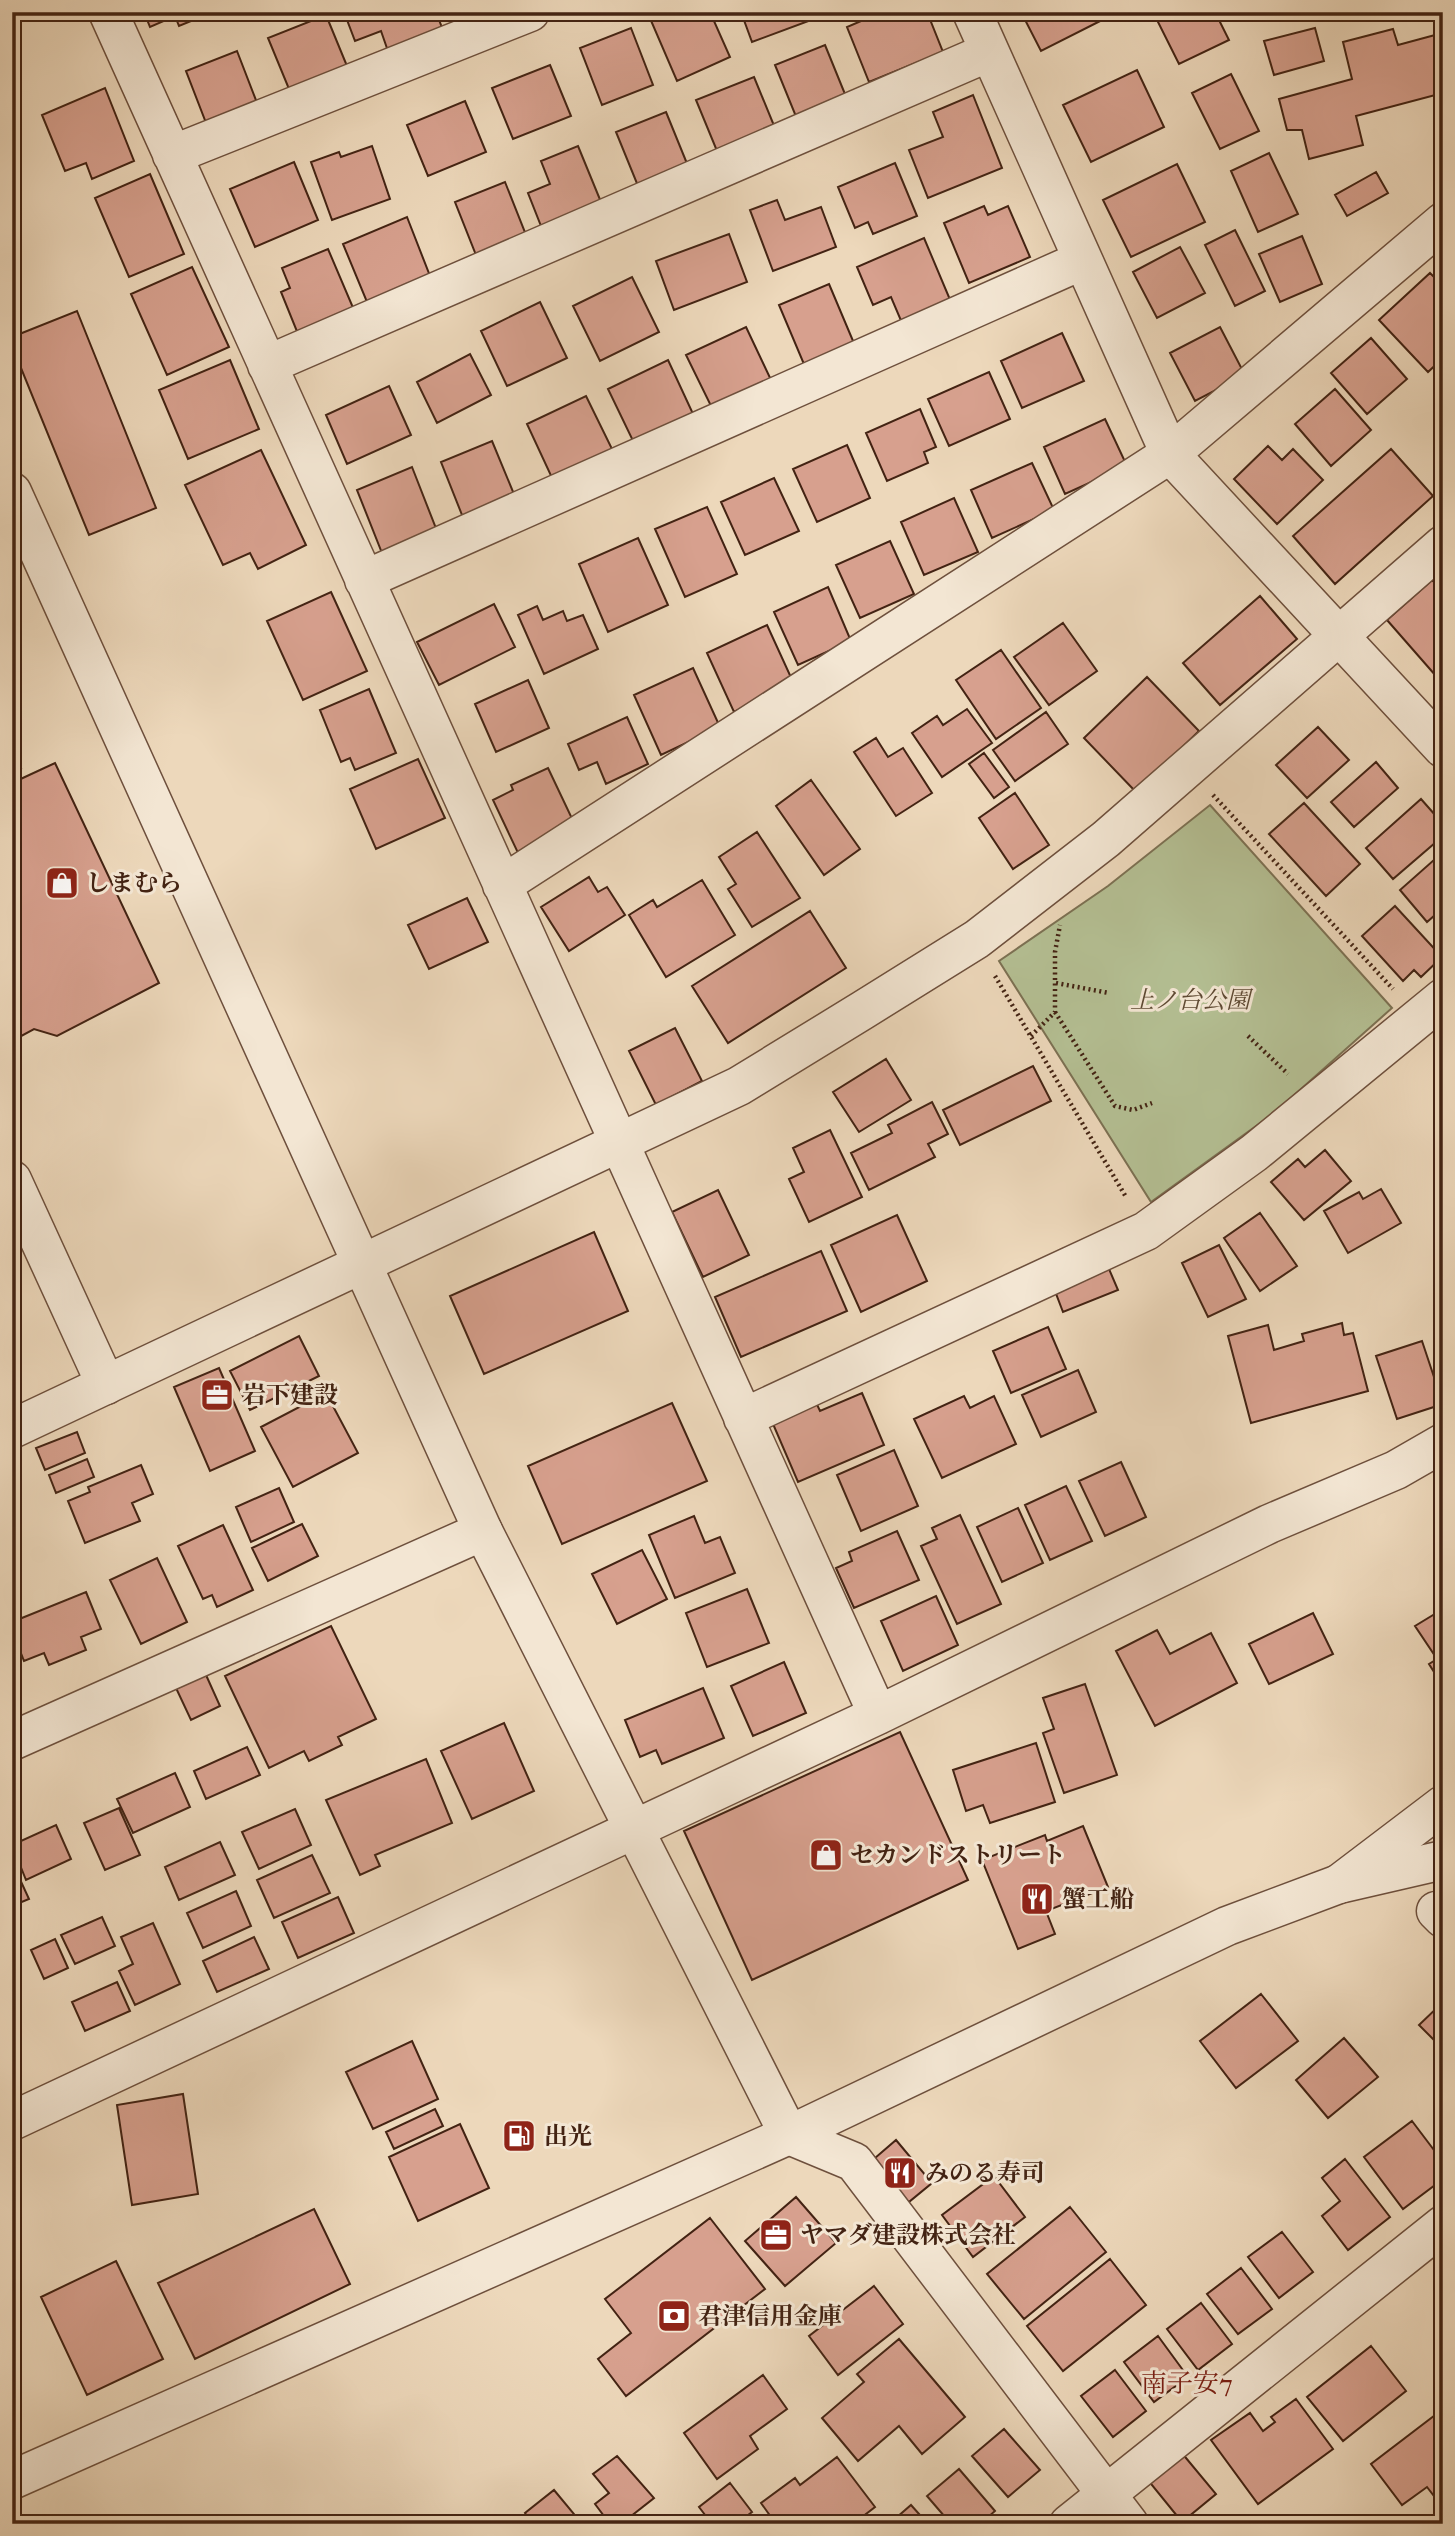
<svg xmlns="http://www.w3.org/2000/svg" width="1455" height="2536" viewBox="0 0 1455 2536" font-family="'IM FELL Great Primer','Noto Serif JP',serif">
  <rect width="100%" height="100%" fill="#edd8bb"/>
  <filter id="stains"><feTurbulence type="fractalNoise" baseFrequency=".00286" numOctaves="4"/><feColorMatrix values="0 0 0 0 .2 0 0 0 0 .09 0 0 0 0 .02 0 0 0 .5 -.17"/></filter>
  <radialGradient id="worn" r=".72"><stop offset=".6" stop-color="#630" stop-opacity="0"/><stop offset="1" stop-color="#630" stop-opacity=".3"/></radialGradient>
  <path fill="#b4bf93" stroke="#7c7153" stroke-width="2" d="M1210 805 1392 1008 1274 1113 1151 1202 999 961 1108 886Z"/>
  <path fill="#d7a08e" stroke="#432313" stroke-width="2" d="M144 12H213L179 26 175 16 150 27Z
    M344 12H436L444 33 389 54 381 31 355 41Z
    M657 12H710L730 57 677 81 649 16Z
    M741 12H830V13L752 42Z
    M882 12H927L943 52 869 82 847 27Z
    M1021 12H1118L1041 51Z
    M1169 12H1215L1229 40 1179 64 1156 18Z
    M326 15 347 66 289 89 268 38Z
    M631 28 653 85 602 105 580 48Z
    M1315 28 1324 61 1274 75 1264 41Z
    M1393 29 1398 45 1435 35 1443 66V93L1356 116 1363 145 1309 159 1302 130H1287L1279 99 1352 79 1343 42Z
    M825 45 847 99 797 119 775 65Z
    M237 51 259 108 208 128 186 71Z
    M550 65 571 116 513 139 492 88Z
    M1137 70 1164 127 1091 162 1063 105Z
    M1231 74 1259 131 1220 149 1192 93Z
    M754 77 775 128 717 151 696 100Z
    M105 88 134 161 92 179 86 163 65 171 42 115Z
    M973 95 1002 168 928 198 909 150 943 137 933 112Z
    M465 101 486 152 428 176 407 125Z
    M666 112 688 166 638 186 616 132Z
    M372 146 390 199 332 220 311 162 339 152 341 157Z
    M578 146 601 202 541 226 528 193 550 184 541 161Z
    M1269 153 1298 214 1258 232 1231 171Z
    M294 162 318 220 255 247 230 189Z
    M895 163 917 216 873 234 868 222 855 228 838 187Z
    M1177 164 1205 222 1131 257 1103 200Z
    M1376 172 1388 193 1347 216 1335 195Z
    M150 174 184 254 129 277 95 198Z
    M505 182 526 235 476 255 455 202Z
    M777 200 785 220 821 207 836 247 773 271 750 210Z
    M984 206 988 215 1008 206 1030 257 969 283 944 223Z
    M407 217 430 276 367 302 343 244Z
    M1235 230 1265 291 1235 306 1205 245Z
    M729 234 747 282 674 310 656 261Z
    M1302 236 1322 284 1280 302 1259 254Z
    M924 238 951 302 902 323 891 297 873 305 857 267Z
    M1180 247 1205 293 1157 318 1133 272Z
    M328 249 354 310 298 334 281 292 290 288 282 268Z
    M192 267 229 347 167 375 131 294Z
    M1430 273 1443 286V358L1428 372 1379 320Z
    M632 277 659 332 600 361 573 306Z
    M829 284 856 348 806 369 779 305Z
    M540 302 567 358 507 386 481 331Z
    M77 311 156 508 89 535 12 346V337Z
    M746 327 772 382 713 410 686 355Z
    M1220 327 1245 375 1195 401 1170 353Z
    M1062 333 1084 381 1022 408 1001 361Z
    M1371 338 1407 379 1367 414 1331 373Z
    M470 354 491 395 437 423 417 382Z
    M230 360 259 429 188 459 159 390Z
    M668 360 694 416 635 445 608 389Z
    M989 372 1010 419 949 446 928 399Z
    M389 386 411 435 347 464 326 415Z
    M1335 389 1371 430 1331 466 1295 424Z
    M586 396 613 451 553 480 527 424Z
    M920 409 936 447 924 452 928 463 887 481 866 433Z
    M1105 419 1127 466 1065 494 1044 447Z
    M492 441 516 499 464 520 441 462Z
    M847 445 870 498 817 522 793 469Z
    M1268 446 1282 460 1293 449 1323 480 1277 524 1234 479Z
    M1391 449 1433 496 1335 584 1293 536Z
    M261 450 306 545 258 569 250 553 223 565 185 485Z
    M1032 463 1054 510 992 538 971 490Z
    M412 467 437 531 382 553 357 490Z
    M774 478 799 531 745 555 721 502Z
    M954 498 978 552 924 575 901 522Z
    M707 507 737 574 685 597 655 529Z
    M638 538 668 605 608 632 579 564Z
    M890 541 914 594 860 618 836 565Z
    M1432 580 1443 591V684L1387 620Z
    M828 587 851 641 798 665 774 612Z
    M331 592 367 671 303 700 267 621Z
    M1260 596 1297 639 1220 705 1183 663Z
    M494 604 515 647 439 685 417 642Z
    M537 606 543 620 563 611 567 621 583 615 598 649 544 674 518 615Z
    M1063 623 1097 671 1049 705 1014 657Z
    M767 625 794 684 734 712 707 653Z
    M1001 650 1041 708 996 739 956 680Z
    M693 668 720 727 661 755 634 695Z
    M1147 677 1199 731 1136 792 1084 738Z
    M528 680 549 728 496 752 475 704Z
    M369 689 396 753 355 770 350 758 341 762 320 710Z
    M967 709 992 743 942 777 912 733 937 716 943 725Z
    M1046 712 1068 744 1015 781 993 750Z
    M627 717 648 764 606 784 597 762 579 770 568 744Z
    M1318 727 1349 760 1307 798 1276 765Z
    M876 738 888 757 903 748 932 793 896 816 854 752Z
    M12 747 21 768 12 772Z
    M984 753 1009 787 994 798 969 764Z
    M418 759 445 818 376 849 350 789Z
    M1376 762 1398 788 1354 827 1331 802Z
    M55 763 159 983 57 1036 34 1029 12 1041V783Z
    M548 768 576 827 519 855 493 800 513 790 511 785Z
    M811 780 860 849 824 875 776 806Z
    M1015 793 1049 845 1013 869 979 818Z
    M1421 799 1443 824V836L1393 879 1366 848Z
    M1304 803 1360 864 1326 896 1269 834Z
    M757 832 800 898 752 927 728 889 736 884 719 857Z
    M1435 859 1443 867V908L1427 922 1400 890Z
    M589 877 598 892 607 887 625 915 569 951 541 907Z
    M702 880 735 935 666 977 629 915 653 900 657 907Z
    M467 898 488 942 429 969 408 925Z
    M1395 906 1442 957 1421 977 1414 970 1403 981 1362 936Z
    M810 911 846 968 728 1043 692 986Z
    M675 1028 702 1081 656 1105 629 1051Z
    M886 1059 911 1100 859 1132 833 1092Z
    M1033 1066 1051 1101 960 1145 943 1110Z
    M932 1102 948 1134 928 1144 935 1157 869 1190 851 1153 892 1133 888 1125Z
    M830 1130 862 1197 809 1222 789 1179 804 1172 793 1148Z
    M1325 1150 1351 1181 1304 1220 1271 1182 1298 1159 1305 1167Z
    M1381 1189 1401 1223 1348 1253 1324 1211 1359 1192 1363 1199Z
    M718 1190 749 1255 703 1277 672 1212Z
    M1260 1213 1297 1266 1260 1291 1224 1238Z
    M897 1215 927 1281 861 1312 831 1245Z
    M594 1232 628 1311 484 1374 450 1296Z
    M1219 1245 1246 1299 1208 1317 1182 1263Z
    M821 1251 847 1311 741 1357 715 1297Z
    M1109 1269 1118 1290 1063 1312 1055 1291Z
    M1342 1323 1344 1335 1353 1333 1368 1391 1251 1423 1228 1336 1268 1325 1274 1350 1304 1341 1302 1334Z
    M1048 1327 1066 1369 1011 1393 993 1351Z
    M299 1336 319 1376 250 1410 230 1371Z
    M1422 1341 1443 1404 1397 1419 1376 1356Z
    M219 1368 255 1451 210 1471 174 1387Z
    M1078 1370 1096 1412 1041 1437 1022 1395Z
    M326 1393 358 1453 293 1487 261 1427Z
    M862 1393 884 1445 798 1482 770 1417 814 1398 820 1411Z
    M964 1396 970 1408 994 1396 1016 1444 942 1478 914 1419Z
    M672 1403 707 1481 562 1544 528 1466Z
    M77 1432 85 1453 45 1470 36 1448Z
    M894 1450 918 1506 861 1531 837 1475Z
    M87 1459 94 1477 56 1493 49 1475Z
    M1121 1462 1146 1517 1105 1536 1079 1481Z
    M141 1465 153 1494 132 1503 140 1521 85 1543 68 1501 90 1492 88 1487Z
    M1066 1486 1092 1541 1050 1560 1025 1505Z
    M279 1488 294 1522 251 1542 236 1507Z
    M1018 1508 1043 1563 1002 1582 977 1527Z
    M960 1515 1001 1604 957 1624 921 1546 937 1539 932 1528Z
    M694 1516 705 1543 720 1537 735 1573 675 1598 649 1535Z
    M302 1524 318 1556 268 1581 252 1548Z
    M223 1525 253 1590 217 1607 212 1595 203 1599 178 1546Z
    M897 1531 919 1580 854 1608 836 1568 852 1561 849 1552Z
    M642 1550 667 1599 617 1624 592 1574Z
    M157 1558 187 1622 141 1644 110 1580Z
    M747 1589 769 1643 707 1667 686 1613Z
    M86 1592 101 1629 81 1637 86 1650 49 1665 44 1653 24 1661 12 1630V1622Z
    M936 1596 958 1645 903 1671 881 1621Z
    M1443 1609V1686L1429 1664 1437 1659 1415 1626Z
    M1313 1613 1333 1654 1269 1684 1249 1644Z
    M331 1626 376 1719 338 1737 342 1745 309 1761 304 1751 269 1768 225 1676Z
    M1157 1630 1170 1654 1211 1633 1237 1683 1155 1726 1116 1651Z
    M784 1662 806 1713 753 1736 731 1686Z
    M206 1675 220 1706 191 1720 176 1688Z
    M1085 1684 1117 1775 1064 1793 1043 1733 1054 1729 1043 1698Z
    M703 1688 724 1738 662 1764 656 1750 640 1757 625 1720Z
    M504 1723 534 1791 472 1819 441 1751Z
    M900 1732 968 1880 752 1980 684 1831Z
    M1036 1743 1055 1802 990 1823 983 1805 966 1811 953 1770Z
    M247 1747 260 1775 206 1799 194 1771Z
    M426 1759 452 1823 375 1855 380 1866 360 1875 326 1800Z
    M175 1773 190 1807 133 1833 117 1799Z
    M119 1808 140 1855 105 1870 84 1823Z
    M295 1809 311 1845 259 1869 242 1832Z
    M56 1825 71 1859 26 1880 12 1845Z
    M1083 1826 1108 1887 1046 1911 1055 1934 1018 1949 982 1860 1045 1835 1047 1841Z
    M220 1842 235 1875 179 1900 165 1867Z
    M312 1855 330 1893 274 1918 257 1880Z
    M12 1862 29 1899 12 1906Z
    M236 1891 251 1926 203 1948 187 1913Z
    M338 1897 354 1933 298 1958 282 1922Z
    M102 1917 115 1946 75 1964 61 1935Z
    M153 1923 180 1984 135 2005 119 1971 133 1964 121 1937Z
    M254 1937 269 1969 217 1992 203 1961Z
    M55 1939 68 1968 44 1979 31 1950Z
    M117 1982 130 2011 85 2031 72 2002Z
    M1261 1994 1298 2041 1236 2088 1200 2041Z
    M1443 2002V2049L1419 2025Z
    M1344 2038 1378 2077 1328 2118 1296 2080Z
    M412 2041 438 2099 373 2129 346 2072Z
    M183 2094 198 2194 132 2205 117 2105Z
    M435 2109 443 2126 394 2149 386 2132Z
    M1412 2121 1443 2162V2179L1403 2209 1364 2157Z
    M460 2124 489 2188 418 2221 389 2157Z
    M896 2140 932 2183 904 2206 868 2164Z
    M1345 2159 1390 2217 1348 2250 1322 2216 1340 2201 1322 2178Z
    M994 2176 1025 2217 973 2257 942 2215Z
    M796 2197 836 2243 785 2286 745 2241Z
    M1070 2207 1106 2252 1024 2319 987 2274Z
    M314 2209 350 2284 195 2359 158 2283Z
    M710 2218 765 2289 626 2396 598 2359 631 2333 605 2299Z
    M1282 2232 1313 2272 1279 2298 1248 2257Z
    M1110 2259 1146 2305 1063 2371 1027 2326Z
    M116 2261 163 2359 87 2395 41 2297Z
    M1241 2268 1272 2309 1238 2334 1207 2294Z
    M874 2286 903 2324 838 2375 809 2336Z
    M1201 2303 1232 2344 1198 2370 1167 2329Z
    M1158 2336 1188 2377 1154 2402 1124 2362Z
    M899 2339 965 2417 922 2454 899 2426 858 2461 822 2418 864 2382 857 2374Z
    M1371 2346 1406 2391 1343 2441 1307 2397Z
    M1115 2370 1146 2411 1113 2437 1081 2396Z
    M763 2375 787 2409 750 2436 758 2449 717 2479 684 2433Z
    M1296 2399 1333 2449 1258 2504 1211 2440 1250 2413 1263 2431 1275 2422 1271 2417Z
    M1443 2409V2489L1434 2496 1427 2487 1402 2505 1371 2464Z
    M1004 2429 1040 2470 1008 2497 972 2456Z
    M1181 2452 1216 2494 1182 2522 1147 2479Z
    M617 2456 654 2498 621 2524H610L595 2504 609 2493 593 2474Z
    M837 2457 875 2507 853 2524H776L761 2503 795 2478 800 2485Z
    M959 2469 995 2511 980 2524H951L927 2496Z
    M730 2483 752 2512 736 2524H712L699 2507Z
    M554 2490 574 2514 581 2524H533L525 2513Z
    M911 2505 928 2524H889Z"/>
  <g fill="none" stroke-linecap="round" stroke-linejoin="round">
    <defs>
      <path id="minor" d="M108 12 878 1715
        M972 12 1170 454 1443 748
        M172 155 530 12
        M267 365 989 52
        M364 580 1083 260
        M502 885 1170 454 1443 222
        M12 1180 106 1385
        M743 1418 1146 1231 1254 1153 1443 998
        M12 1741 483 1531
        M1339 1884 1443 1805
        M1436 1911 1443 1918
        M12 2121 878 1715 1269 1524 1396 1470 1443 1443
        M789 2135 854 2162 1129 2524
        M1069 2524 1443 2225"/>
      <path id="tertiary" d="M12 492 483 1531 789 2135
        M12 1429 739 1086 863 1010 977 939 1106 839 1443 545
        M12 2480 789 2135 1227 1926 1339 1884 1443 1860"/>
    </defs>
    <use href="#minor" stroke="#6e503d" stroke-width="41"/>
    <use href="#tertiary" stroke="#6e503d" stroke-width="41"/>
    <path stroke="#432313" stroke-width="4.5" stroke-dasharray="2 3.5" stroke-linecap="butt" d="M1213 795 1393 989
      M995 976 1126 1197
      M1056 983 1109 993
      M1055 1012 1115 1106 1133 1110 1152 1103
      M1031 1036 1055 1012V952L1060 925
      M1248 1036 1288 1074"/>
    <use href="#minor" stroke="#f3e6d3" stroke-width="38"/>
    <use href="#tertiary" stroke="#f3e6d3" stroke-width="38"/>
  </g>
  <defs>
    <symbol id="shop-square" viewBox="-11 -11 22 22"><rect x="-9" y="-9" width="18" height="18" rx="4" fill="#8f2418" stroke="#f3e6d3"/><path d="M-5-2.5h2.3a2.7 3.5 0 0 1 5.4 0H5L5.5 6h-11ZM-1.5-2.5h3a1.5 2.3 0 0 0-3 0Z" fill="#fff"/></symbol>
    <symbol id="office-square" viewBox="-11 -11 22 22"><rect x="-9" y="-9" width="18" height="18" rx="4" fill="#8f2418" stroke="#f3e6d3"/><path d="M-6-3h4V-5.5h4V-3h4V5H-6ZM-1-4.5V-3h2v-1.5ZM-6 0V1H6V0Z" fill="#fff"/></symbol>
    <symbol id="restaurant-square" viewBox="-11 -11 22 22"><rect x="-9" y="-9" width="18" height="18" rx="4" fill="#8f2418" stroke="#f3e6d3"/><path d="M-5-6h1v4h1v-4h1v4h1v-4h1v5L-1.5 .5V6h-2V.5L-5-1ZM5-6V6H3V1.5H1.5Q1.5-4 5-6Z" fill="#fff"/></symbol>
    <symbol id="fuel-square" viewBox="-11 -11 22 22"><rect x="-9" y="-9" width="18" height="18" rx="4" fill="#8f2418" stroke="#f3e6d3"/><path d="M-5.5-6h7V0h2V4h1.3V-2.5L3-4.5l.8-.8L6-3V5H2.5V1h-1V6h-7ZM-4.2-4.7v3.2H.2V-4.7Z" fill="#fff"/></symbol>
    <symbol id="bank-square" viewBox="-11 -11 22 22"><rect x="-9" y="-9" width="18" height="18" rx="4" fill="#8f2418" stroke="#f3e6d3"/><path d="M-6-4H6V4H-6ZM0-2.3a2.3 2.3 0 1 0 0 4.6a2.3 2.3 0 1 0 0-4.6Z" fill="#fff"/></symbol>
  </defs>
  <g fill-rule="evenodd">
    <use href="#shop-square" x="43" y="864" width="38" height="38"/>
    <use href="#office-square" x="198" y="1376" width="38" height="38"/>
    <use href="#shop-square" x="807" y="1836" width="38" height="38"/>
    <use href="#restaurant-square" x="1018" y="1880" width="38" height="38"/>
    <use href="#fuel-square" x="500" y="2117" width="38" height="38"/>
    <use href="#restaurant-square" x="881" y="2154" width="38" height="38"/>
    <use href="#office-square" x="757" y="2216" width="38" height="38"/>
    <use href="#bank-square" x="655" y="2297" width="38" height="38"/>
  </g>
  <g text-anchor="middle" stroke-width="6" stroke-linejoin="round" paint-order="stroke">
    <g font-size="24" font-weight="bold" fill="#432313" stroke="#f3e6d3" text-anchor="start">
      <text x="86" y="891">しまむら</text>
      <text x="242" y="1403">岩下建設</text>
      <text x="850" y="1863">セカンドストリート</text>
      <text x="1062" y="1907">蟹工船</text>
      <text x="544" y="2144">出光</text>
      <text x="925" y="2181">みのる寿司</text>
      <text x="800" y="2243">ヤマダ建設株式会社</text>
      <text x="698" y="2324">君津信用金庫</text>
    </g>
    <g font-size="24" font-style="italic" fill="#5f4a33" stroke="#f3e6d3">
      <text x="1190" y="1008">上ノ台公園</text>
    </g>
    <g font-size="26" fill="#7a1f14" stroke="#f3e6d3">
      <text x="1187" y="2392">南子安7</text>
    </g>
  </g>
  <rect width="1455" height="2536" fill="none" stroke="#edd8bb" stroke-width="42"/>
  <rect x="14" y="14" width="1427" height="2508" fill="none" stroke="#432313" stroke-width="3.5"/>
  <rect x="21" y="21" width="1413" height="2494" fill="none" stroke="#432313" stroke-width="2"/>
  <rect width="100%" height="100%" filter="url(#stains)"/>
  <rect width="100%" height="100%" fill="url(#worn)"/>
</svg>
